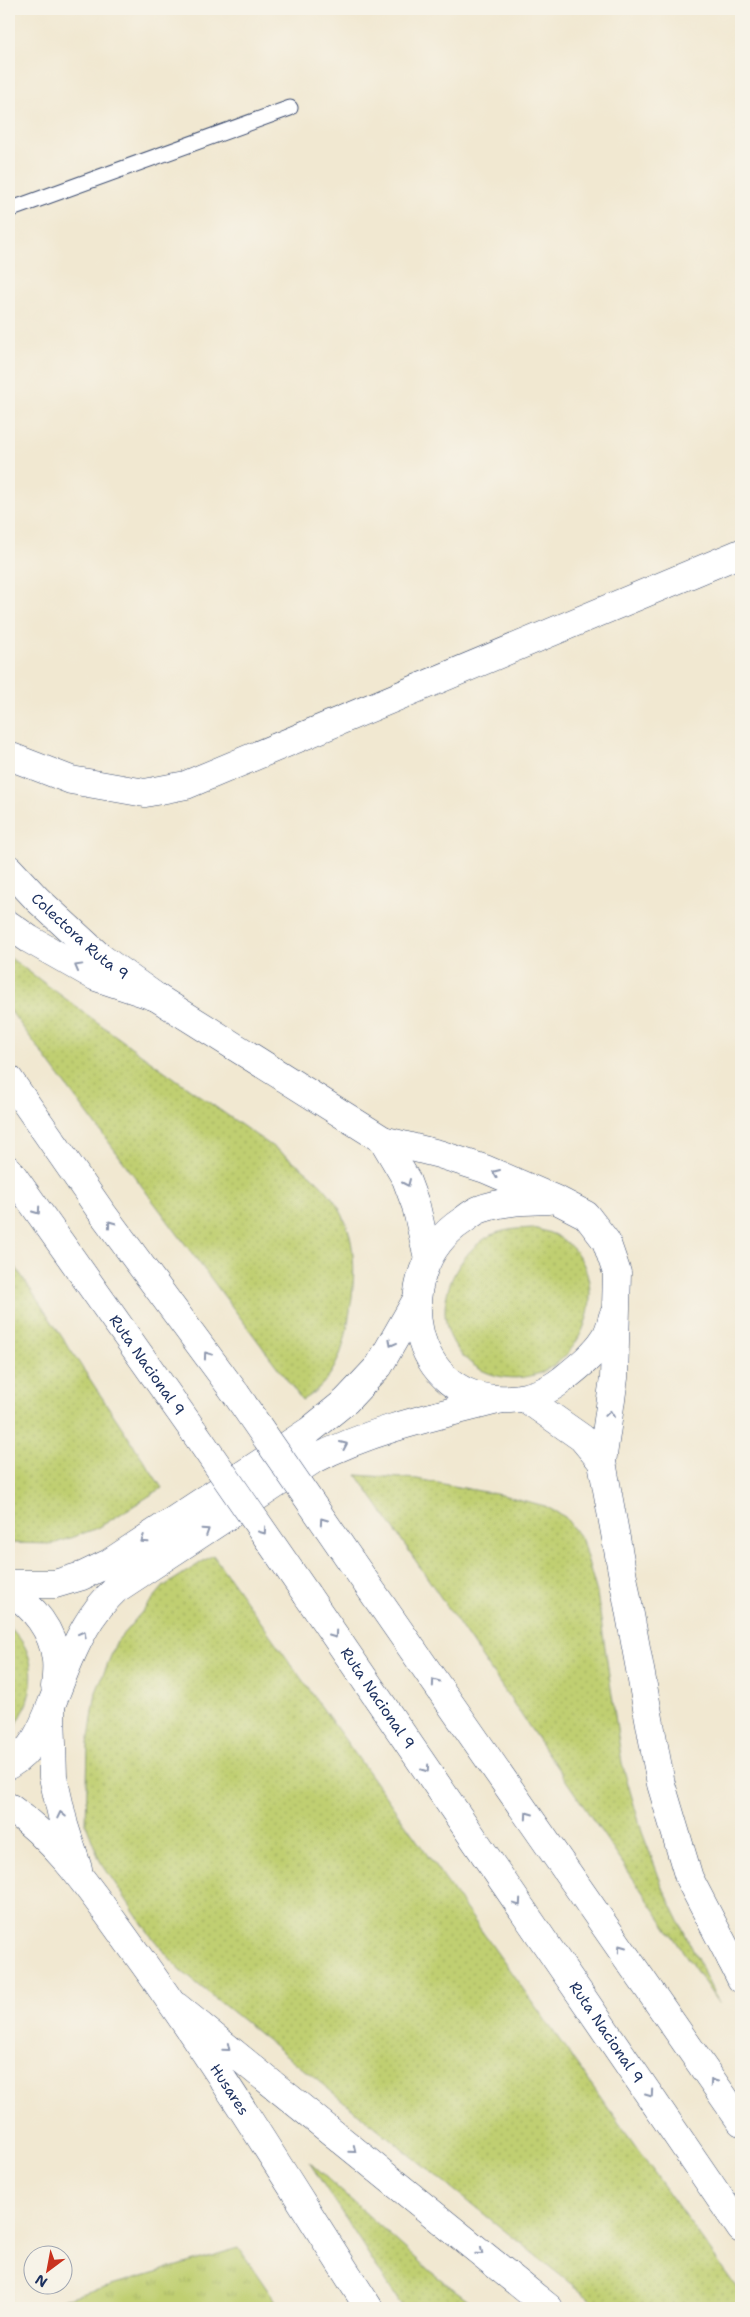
<svg xmlns="http://www.w3.org/2000/svg" width="750" height="2317" viewBox="0 0 750 2317" font-family="'Shantell Sans',sans-serif">
  <defs>
    <pattern id="grass-dots" width="8" height="8" patternUnits="userSpaceOnUse" patternTransform="scale(1.25)"><rect width="8" height="8" fill="#c0cf71"/><path d="M2 2h.1M6 6h.1" fill="none" stroke="#a4b264" stroke-width="1.8" stroke-linecap="round"/></pattern>
    <pattern id="park-tufts" width="24" height="20" patternUnits="userSpaceOnUse" patternTransform="scale(1.25)"><rect width="24" height="20" fill="#c0cf71"/><path d="M3 7l-1-3M5 7V3M7 7l1-3M15 17l-1-3M17 17v-4M19 17l1-3" fill="none" stroke="#a4b264"/></pattern>
  </defs>
  <rect width="100%" height="100%" fill="#f7f3e8"/>
  <filter id="ink" filterUnits="userSpaceOnUse"><feTurbulence type="fractalNoise" baseFrequency=".02" numOctaves="2"/><feDisplacementMap in="SourceGraphic" scale="10" xChannelSelector="R" yChannelSelector="G"/><feConvolveMatrix kernelMatrix="1 2 1 2 8 2 1 2 1" color-interpolation-filters="sRGB"/></filter>
  <filter id="wash" filterUnits="userSpaceOnUse"><feTurbulence type="fractalNoise" baseFrequency=".0096" numOctaves="4" result="noise"/><feDisplacementMap in="SourceGraphic" scale="20" xChannelSelector="R" yChannelSelector="G"/><feGaussianBlur stdDeviation="1.12" result="paint"/><feColorMatrix in="noise" values="0 0 0 0 0 0 0 0 0 0 0 0 0 0 0 0 0 1.4 0 .05"/><feComposite in="paint" operator="in"/></filter>
  <g filter="url(#wash)">
    <rect width="100%" height="100%" fill="#f1e8d1"/>
    <path fill="url(#grass-dots)" stroke="#6e7f68" d="M9 957C66 999 122 1041 180 1082 206 1100 231 1118 257 1136 286 1156 321 1177 339 1208 359 1244 355 1284 348 1323 343 1354 332 1384 302 1400L9 1009Z
      M533 1228C540 1230 549 1232 555 1235 624 1271 583 1389 503 1377 484 1374 467 1364 456 1347 431 1311 452 1260 486 1238 500 1229 517 1229 533 1228Z
      M9 1257 162 1488 98 1528 53 1544 9 1543Z
      M357 1475 417 1479 506 1496 545 1506 565 1517 582 1540 597 1593 622 1763 642 1832 664 1890 719 2004Z
      M213 1555 741 2294V2308H601L180 1970 150 1935 100 1861 86 1825 88 1744 96 1692 117 1641 164 1586Z
      M9 1627C44 1657 34 1703 9 1735Z
      M309 2162 431 2272 479 2308H403Z"/>
    <path fill="url(#park-tufts)" stroke="#6e7f68" d="M239 2248 280 2308H32Z"/>
  </g>
  <g filter="url(#ink)">
    <g fill="none" stroke-linecap="round" stroke-linejoin="round">
      <defs>
        <path id="service" d="M9 210 290 108"/>
        <path id="minor" d="M9 756 71 780 145 793 186 785 741 553"/>
        <g id="tertiary">
          <path id="s1" d="M9 869 37 899 100 957 156 997 383 1140 439 1154 485 1169 557 1200 586 1215 606 1241 617 1273 614 1378 602 1462 661 1784 689 1878 731 1959 741 1973"/>
          <path d="M383 1140 406 1179 416 1206 428 1258"/>
          <path d="M548 1200C525 1201 502 1201 481 1209 474 1211 468 1217 462 1221 386 1271 409 1406 510 1399 529 1398 547 1392 562 1380 577 1368 595 1354 605 1338 609 1332 611 1323 613 1316"/>
          <path d="M525 1398 582 1438 602 1462"/>
          <path d="M51 1711 53 1777 64 1825 78 1869"/>
          <path id="s2" d="M9 1807C58 1841 93 1894 128 1942 215 2060 290 2186 369 2308"/>
        </g>
        <path id="secondary" d="M9 1584H55L82 1576 109 1563 309 1431 346 1401 379 1366 416 1301
          M9 1591C33 1606 53 1630 56 1660 57 1668 56 1678 55 1687
          M9 1765C37 1749 45 1720 56 1693 66 1667 80 1631 97 1610 102 1603 109 1596 115 1590L313 1460C371 1430 435 1416 498 1400"/>
        <g id="motorway">
          <path d="M9 925 29 939 96 977 156 997"/>
          <path d="M9 1079 100 1210 236 1394"/>
          <path id="s3" d="M9 1170 195 1433"/>
          <path d="M351 1561 741 2122"/>
          <path id="s4" d="M307 1595 741 2229"/>
          <path d="M731 1959 741 1979"/>
          <path d="M176 2006 549 2308"/>
        </g>
      </defs>
      <use href="#service" stroke="#3b4b6f" stroke-width="17"/>
      <use href="#minor" stroke="#3b4b6f" stroke-width="29"/>
      <use href="#tertiary" stroke="#3b4b6f" stroke-width="29"/>
      <use href="#secondary" stroke="#3b4b6f" stroke-width="29"/>
      <use href="#motorway" stroke="#3b4b6f" stroke-width="29"/>
      <use href="#service" stroke="#fff" stroke-width="15"/>
      <use href="#minor" stroke="#fff" stroke-width="28"/>
      <use href="#tertiary" stroke="#fff" stroke-width="28"/>
      <use href="#secondary" stroke="#fff" stroke-width="28"/>
      <use href="#motorway" stroke="#fff" stroke-width="28"/>
      <defs>
        <path id="motorway-bridge" d="M236 1394 351 1561
          M195 1433 307 1595"/>
      </defs>
      <use href="#motorway-bridge" stroke="#3b4b6f" stroke-width="29" stroke-linecap="butt"/>
      <use href="#motorway-bridge" stroke="#fff" stroke-width="28"/>
    </g>
    <defs><path id="oneway-chevron" d="M-2-3.5L2.5 0L-2 3.5" fill="none" stroke-width="1.6" stroke-linecap="round" stroke-linejoin="round" transform="scale(1.25)"/></defs>
    <g stroke="#8d97ae">
      <use href="#oneway-chevron" transform="translate(78 967) rotate(-151)"/>
      <use href="#oneway-chevron" transform="translate(496 1173) rotate(-157)"/>
      <use href="#oneway-chevron" transform="translate(407 1183) rotate(66)"/>
      <use href="#oneway-chevron" transform="translate(37 1211) rotate(55)"/>
      <use href="#oneway-chevron" transform="translate(111 1224) rotate(-126)"/>
      <use href="#oneway-chevron" transform="translate(392 1343) rotate(119)"/>
      <use href="#oneway-chevron" transform="translate(207 1355) rotate(-126)"/>
      <use href="#oneway-chevron" transform="translate(610 1414) rotate(-82)"/>
      <use href="#oneway-chevron" transform="translate(344 1445) rotate(-24)"/>
      <use href="#oneway-chevron" transform="translate(323 1521) rotate(-125)"/>
      <use href="#oneway-chevron" transform="translate(206 1531) rotate(-33)"/>
      <use href="#oneway-chevron" transform="translate(263 1531) rotate(55)"/>
      <use href="#oneway-chevron" transform="translate(144 1540) rotate(147)"/>
      <use href="#oneway-chevron" transform="translate(83 1634) rotate(-62)"/>
      <use href="#oneway-chevron" transform="translate(334 1635) rotate(55)"/>
      <use href="#oneway-chevron" transform="translate(435 1682) rotate(-125)"/>
      <use href="#oneway-chevron" transform="translate(426 1769) rotate(55)"/>
      <use href="#oneway-chevron" transform="translate(61 1815) rotate(-102)"/>
      <use href="#oneway-chevron" transform="translate(528 1815) rotate(-125)"/>
      <use href="#oneway-chevron" transform="translate(518 1903) rotate(55)"/>
      <use href="#oneway-chevron" transform="translate(621 1948) rotate(-125)"/>
      <use href="#oneway-chevron" transform="translate(227 2048) rotate(39)"/>
      <use href="#oneway-chevron" transform="translate(713 2082) rotate(-125)"/>
      <use href="#oneway-chevron" transform="translate(650 2094) rotate(55)"/>
      <use href="#oneway-chevron" transform="translate(353 2150) rotate(39)"/>
      <use href="#oneway-chevron" transform="translate(480 2252) rotate(39)"/>
    </g>
  </g>
  <g text-anchor="middle" stroke-width="4" stroke-linejoin="round" paint-order="stroke">
    <g font-size="15" fill="#1b2f5e" stroke="#f7f3e8">
      <text dy="5" stroke="none"><textPath href="#s1" startOffset="98">Colectora Ruta 9</textPath></text>
      <text dy="5" stroke="none"><textPath href="#s3" startOffset="239">Ruta Nacional 9</textPath></text>
      <text dy="5" stroke="none"><textPath href="#s4" startOffset="125">Ruta Nacional 9</textPath></text>
      <text dy="5" stroke="none"><textPath href="#s4" startOffset="530">Ruta Nacional 9</textPath></text>
      <text dy="5" stroke="none"><textPath href="#s2" startOffset="360">Husares</textPath></text>
    </g>
  </g>
  <rect width="750" height="2317" fill="none" stroke="#f7f3e8" stroke-width="30"/>
  <g transform="translate(48 2270) rotate(212)"><circle r="24" fill="#f7f3e8" stroke="#9fa5b1"/>
  <path d="M0-4L9 19L0 12L-9 19Z" fill="#c8321e"/>
  <text y="-8" font-size="14" font-weight="bold" text-anchor="middle" fill="#1b2f5e">N</text>
  </g>
</svg>
